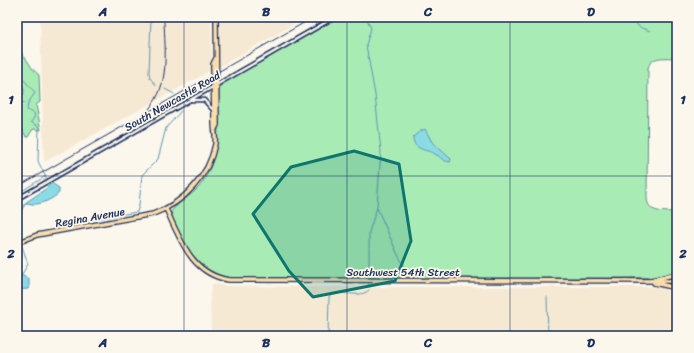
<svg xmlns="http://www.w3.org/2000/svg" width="694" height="353" viewBox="0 0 694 353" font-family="Sriracha,sans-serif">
  <rect width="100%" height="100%" fill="#fbf7ec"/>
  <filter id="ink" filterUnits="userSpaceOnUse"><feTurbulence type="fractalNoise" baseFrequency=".025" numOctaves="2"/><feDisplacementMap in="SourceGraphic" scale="8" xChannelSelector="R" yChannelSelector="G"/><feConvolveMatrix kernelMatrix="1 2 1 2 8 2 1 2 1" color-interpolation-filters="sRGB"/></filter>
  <g filter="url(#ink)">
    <path fill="#f6e9d4" d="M40 17H211L212 70 44 162Z
      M219 17H307L219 67Z
      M213 283 224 286 335 287H677V336H211L210 293Z"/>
    <path fill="#a9ebb5" stroke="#628d8a" d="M337 17H677V58C666 58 651 55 648 68L647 199C649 215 665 211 677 212V273L659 277 622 278H234C205 275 191 256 179 232 176 225 172 219 171 212 175 205 192 195 199 187 221 159 218 125 219 91L222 84Z
      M20 52C29 60 29 67 39 75L40 102 36 105 41 130 33 129 28 137H26L17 117V104L24 94V89L17 79V53Z"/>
    <path fill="#8bdbe7" stroke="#5e96b0" d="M425 129 432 142 451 159 450 162C442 161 441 157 435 154 427 149 413 151 413 137L419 132Z
      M50 182 59 188V193C52 200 37 207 28 203L23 206 25 203 47 188Z
      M21 275 29 279V287L28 289 17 290V276Z"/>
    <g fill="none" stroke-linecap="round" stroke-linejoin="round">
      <path stroke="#5e96b0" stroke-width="1" d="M151 17 149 73 150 78 156 85
        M366 17 371 28 366 45 375 95 381 151 377 207 369 232V276
        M631 17 639 27 650 31
        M17 74C21 76 32 89 35 93L28 103 27 110 34 113 35 116 31 122 39 127 38 161 46 178
        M165 89 174 94
        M17 110 21 102 28 104
        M17 194 46 176
        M377 208 398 255 411 277
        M17 218 24 206
        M64 224 137 212 139 205 142 175 158 159 166 128 181 111
        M17 235 18 237
        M21 276 28 264 22 246
        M369 284V287
        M547 297 548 336
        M328 336 329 296C340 288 359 300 369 290"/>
      <defs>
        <path id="minor" d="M192 100H204L214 111
          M17 199 335 17"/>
        <path id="major" d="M215 129 217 125 216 17
          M166 209C181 240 191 274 229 280L677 281
          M17 243 37 235 153 214C184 203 209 176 215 144 216 136 214 130 214 122 214 103 213 84 213 64L216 58
          M652 280 677 274
          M654 283 677 288"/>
      </defs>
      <use href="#minor" stroke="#1b2f5e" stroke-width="5.5"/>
      <use href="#major" stroke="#1b2f5e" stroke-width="6"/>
      <use href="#minor" stroke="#fbf7ec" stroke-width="2.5"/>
      <use href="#major" stroke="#fbddab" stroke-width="3.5"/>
      <path stroke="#1b2f5e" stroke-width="1" d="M149 109C170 85 165 51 164 22
        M17 187 314 17"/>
    </g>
  </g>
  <path fill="#0f766e" fill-opacity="0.2" stroke="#0f766e" stroke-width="3" stroke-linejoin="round" d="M354 151 399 164 411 241 395 281 313 297 289 271 253 214 291 167Z"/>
  <path fill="none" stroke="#1b2f5e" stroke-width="1" stroke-opacity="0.55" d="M184 17V336M347 17V336M510 17V336M17 176H677"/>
  <g text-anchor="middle" stroke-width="3.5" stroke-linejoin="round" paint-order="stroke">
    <g font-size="11" fill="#1b2f5e" stroke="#fbf7ec">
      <text transform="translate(172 101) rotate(-30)" y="4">South Newcastle Road</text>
      <text transform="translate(90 217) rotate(-10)" y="4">Regina Avenue</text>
      <text x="403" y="276">Southwest 54th Street</text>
    </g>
  </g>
  <rect width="694" height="353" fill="none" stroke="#fbf7ec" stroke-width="44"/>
  <rect x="22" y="22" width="650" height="309" fill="none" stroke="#1b2f5e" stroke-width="1.5"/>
  <g font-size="13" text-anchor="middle" font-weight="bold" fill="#1b2f5e">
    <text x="103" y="16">A</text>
    <text x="266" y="16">B</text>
    <text x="428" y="16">C</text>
    <text x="591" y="16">D</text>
    <text x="11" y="104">1</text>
    <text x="683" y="104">1</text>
    <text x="11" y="258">2</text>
    <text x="683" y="258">2</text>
    <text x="103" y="347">A</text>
    <text x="266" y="347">B</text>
    <text x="428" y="347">C</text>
    <text x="591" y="347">D</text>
  </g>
</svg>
